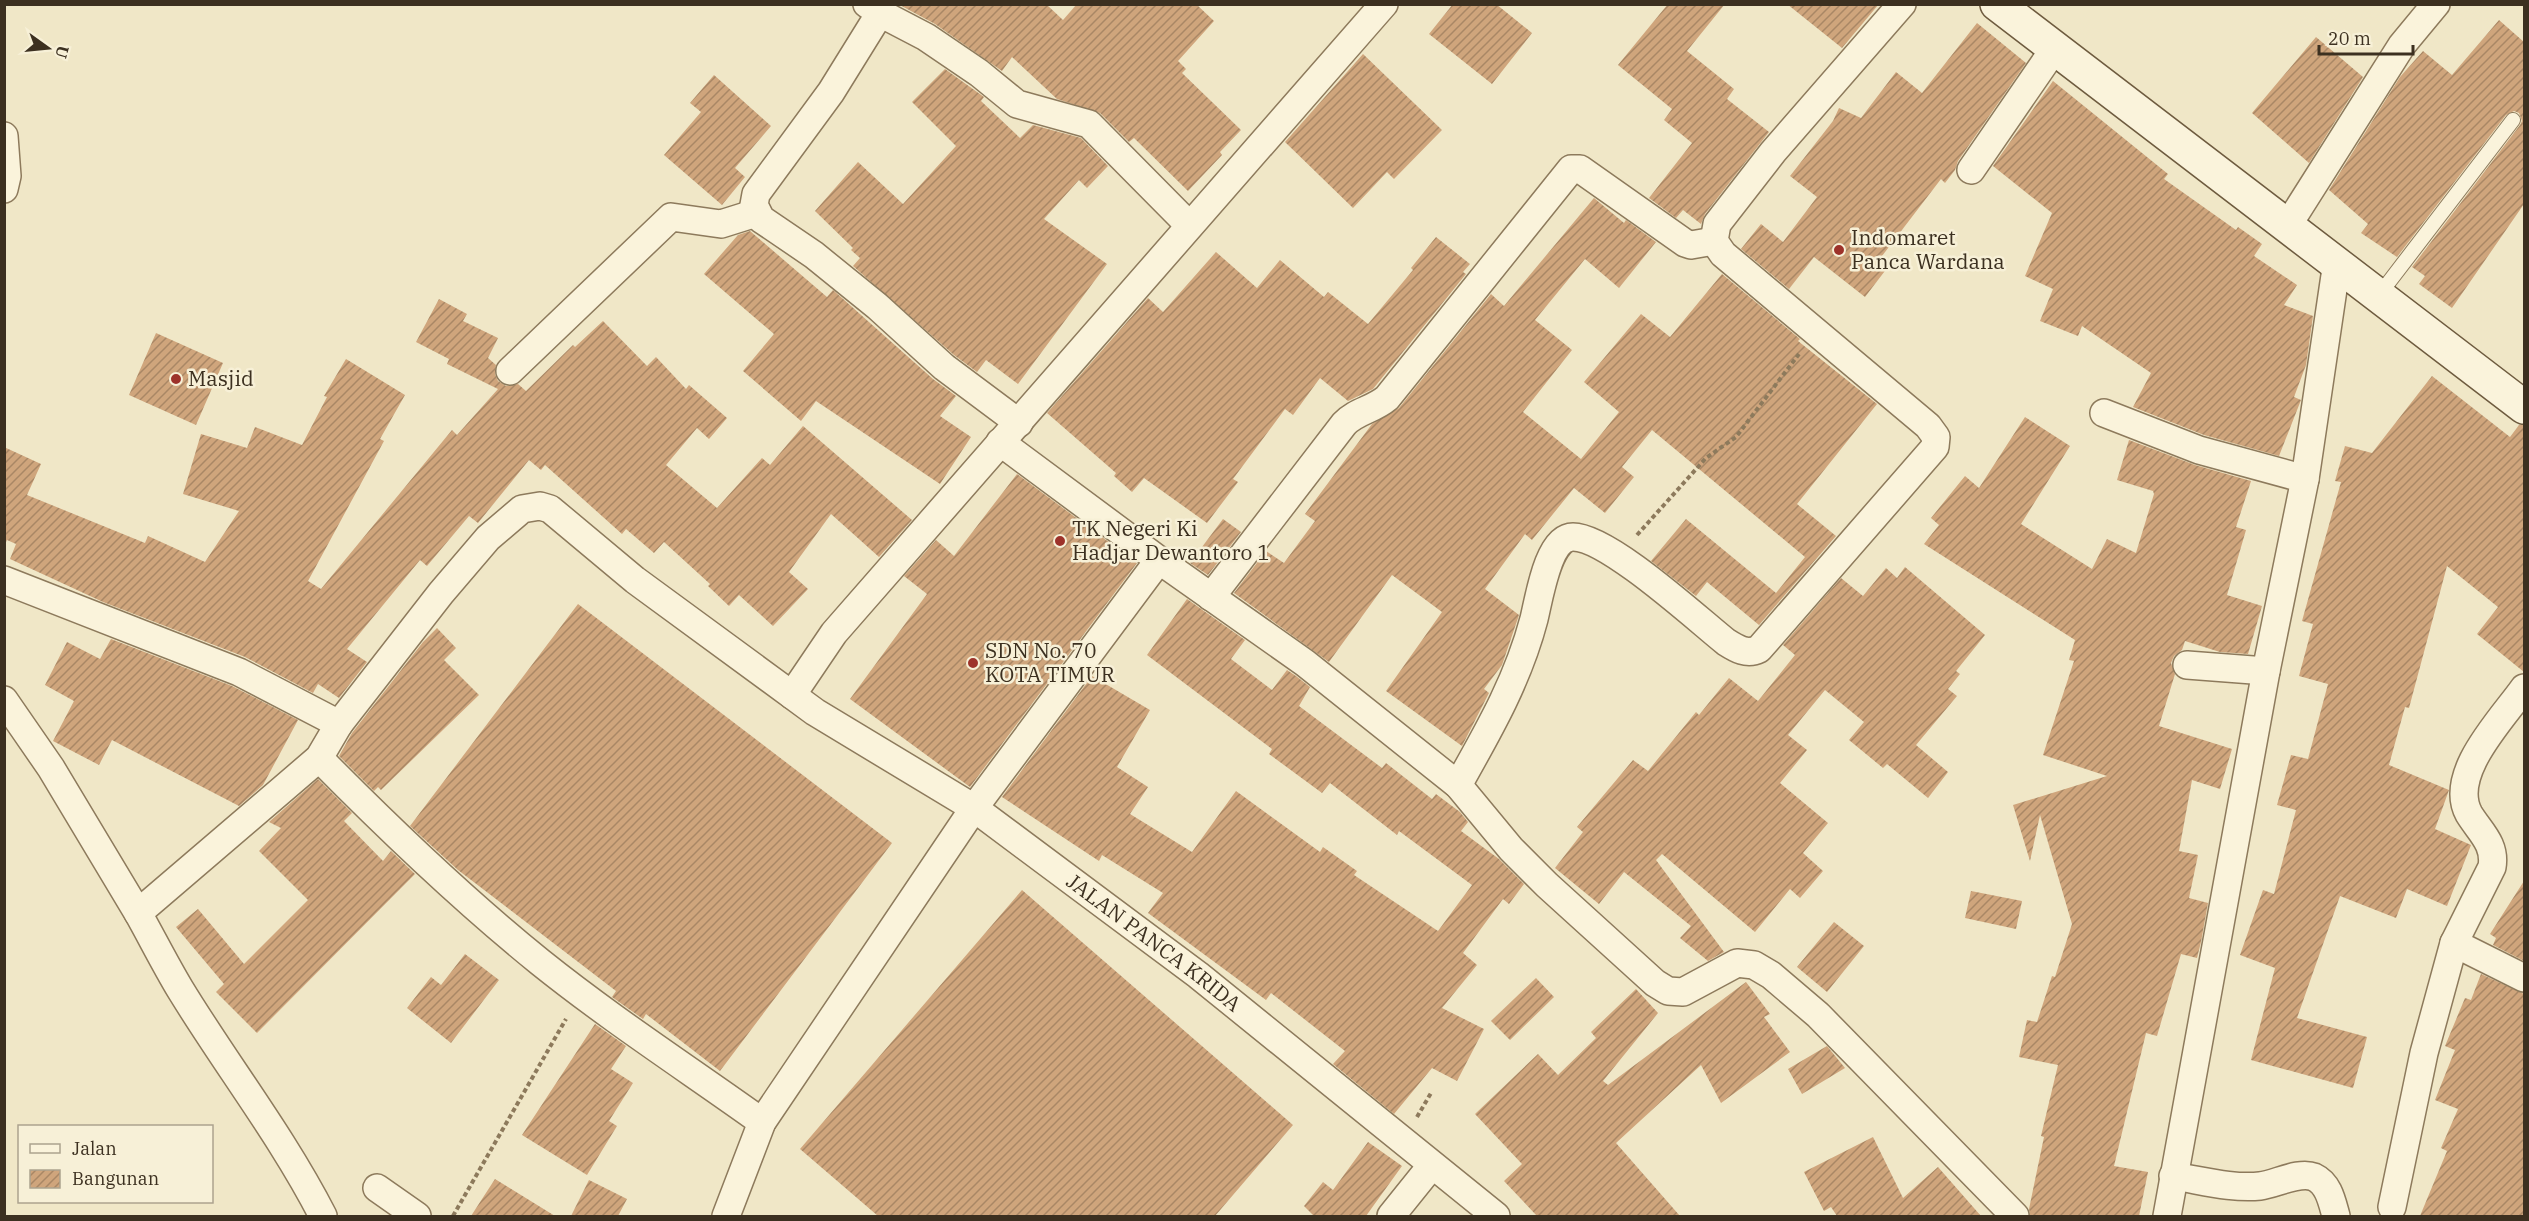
<svg xmlns="http://www.w3.org/2000/svg" width="2529" height="1221" viewBox="0 0 2529 1221" font-family="'IBM Plex Serif',serif">
  <defs>
    <pattern id="building-hatch" width="6" height="6" patternUnits="userSpaceOnUse" patternTransform="scale(1.5)"><rect width="6" height="6" fill="#cfa57c"/><path d="M-1 1l2-2M0 6l6-6M5 7l2-2" fill="none" stroke="#a98765"/></pattern>
  </defs>
  <rect width="100%" height="100%" fill="#f0e7c7"/>
  <path fill="url(#building-hatch)" d="M898 4H1046L1063 20 1077 4H1196L1214 21 1178 61 1186 69 1182 73 1241 130 1220 152 1222 155 1188 191 1134 138 1129 142 1100 113 1057 99 1012 57 1002 71 935 24Z
    M1453 4H1496L1532 33 1492 84 1429 34Z
    M1668 4H1725L1687 51 1734 89 1727 99 1769 132 1705 214 1701 224 1683 210 1676 218 1649 198 1692 143 1664 120 1672 109 1618 65Z
    M1787 4H1879L1842 48Z
    M2499 20 2524 42V204L2452 308 2419 284 2425 276 2412 267 2520 125 2522 121 2519 113 2514 111 2506 115 2397 257 2361 233 2368 224 2329 190 2400 77 2423 51 2452 75Z
    M1977 23 2026 63 1958 161 1955 170 1945 183 1941 179 1882 256 1891 263 1865 297 1814 257 1789 289 1741 249 1761 224 1783 242 1817 197 1790 176 1833 121 1839 108 1861 118 1896 72 1922 93Z
    M2316 37 2363 77 2309 163 2252 113Z
    M1363 54 1442 130 1394 179 1387 172 1353 208 1285 142Z
    M945 69 984 97 981 101 1020 138 1033 125 1081 138 1108 166 1087 188 1079 180 1044 219 1107 264 1018 384 986 360 977 372 954 355 853 266 860 258 851 250 853 248 815 211 858 162 903 204 956 146 912 102Z
    M714 75 771 126 735 168 745 177 722 205 664 155 701 112 690 103Z
    M2053 81 2168 174 2164 179 2236 230 2238 227 2262 244 2254 256 2297 285 2284 305 2313 316 2306 365 2294 397 2301 400 2279 456 2204 435 2133 407 2151 373 2082 326 2078 336 2040 321 2053 289 2025 276 2052 213 1993 166Z
    M1594 198 1624 223 1626 220 1656 242 1619 288 1585 259 1535 320 1572 350 1523 412 1581 459 1619 412 1584 382 1641 314 1670 337 1722 274 1800 339 1798 341 1877 404 1797 504 1836 536 1759 625 1707 582 1696 596 1651 561 1686 519 1776 593 1805 557 1652 430 1622 467 1634 477 1605 513 1574 488 1532 540 1525 534 1485 589 1519 615 1502 665 1484 689 1489 693 1462 746 1386 691 1442 612 1392 575 1329 662 1234 593 1266 551 1284 563 1315 521 1305 514 1372 424 1399 408 1491 294 1504 306Z
    M750 231 827 297 833 290 933 379 956 396 940 416 971 437 940 484 816 401 801 421 743 371 774 334 704 274 738 235Z
    M1436 237 1470 264 1463 272 1466 274 1373 389 1348 401 1320 378 1293 415 1285 409 1233 479 1238 482 1207 523 1144 478 1132 492 1114 476 1116 473 1047 413 1148 298 1163 312 1216 252 1257 288 1280 260 1324 297 1328 292 1368 324 1413 270 1411 268Z
    M439 299 467 314 463 321 498 338 488 358 496 365 495 374 498 381 506 386 518 384 526 391 573 345 575 347 603 321 647 366 656 357 686 389 689 385 727 418 709 439 697 428 666 465 717 508 762 458 770 465 803 426 912 520 879 557 831 514 789 572 808 589 773 626 739 595 729 606 708 586 710 584 664 542 654 553 626 529 622 534 545 465 541 470 529 460 478 523 469 516 427 566 420 560 347 649 367 662 339 698 318 684 313 693 245 657 103 602 10 559 16 544 7 540 4 546V447L41 464 27 495 145 543 148 536 205 562 239 511 183 494 201 434 247 448 255 427 302 445 327 397 324 396 346 359 405 395 380 439 384 441 308 581 321 589 452 430 457 435 498 389 447 364 449 359 416 342Z
    M156 333 223 363 196 425 129 395Z
    M2432 376 2510 437 2519 425H2524V672L2477 634 2498 607 2447 566 2409 708 2405 707 2389 765 2449 790 2435 829 2471 845 2447 906 2407 889 2396 918 2340 896 2297 1018 2367 1037 2353 1088 2251 1060 2275 968 2240 955 2263 890 2274 894 2296 810 2277 805 2291 755 2308 759 2328 684 2299 676 2313 624 2302 621 2341 482 2335 481 2345 446 2372 453Z
    M2025 417 2070 446 2021 524 2092 569 2107 539 2136 553 2154 494 2153 491 2117 480 2129 440 2195 465 2251 481 2236 527 2246 530 2227 595 2262 606 2248 654 2220 652 2185 641 2182 650 2174 656 2171 663 2175 674 2159 726 2232 749 2220 789 2192 780 2179 851 2198 855 2189 898 2208 903 2201 942 2197 958 2181 954 2157 1036 2146 1033 2114 1166 2148 1172 2139 1216H2030L2029 1209 2044 1137 2041 1136 2058 1065 2019 1057 2027 1020 2037 1022 2052 976 2055 977 2072 924 2040 815 2030 861 2013 805 2107 776 2043 755 2074 661 2069 660 2075 640 1924 544 1939 525 1931 518 1965 476 1979 488Z
    M1017 474 1137 563 970 787 850 699 927 594 904 576 936 540 954 556Z
    M1223 519 1241 532 1208 575 1190 563Z
    M1905 567 1985 635 1956 671 1960 674 1948 689 1957 696 1916 745 1948 772 1928 798 1887 764 1883 768 1849 740 1864 722 1825 690 1788 735 1807 750 1780 783 1828 823 1803 853 1823 871 1800 898 1790 889 1755 932 1662 854 1656 860 1724 952 1708 961 1680 938 1691 926 1624 872 1599 904 1555 868 1583 832 1577 827 1633 760 1648 771 1696 712 1699 715 1729 678 1758 701 1795 655 1783 645 1841 578 1863 596 1886 568 1897 578Z
    M1187 599 1245 640 1231 659 1272 690 1287 670 1296 676 1310 687 1299 706 1382 768 1386 763 1432 799 1436 794 1460 812 1468 822 1461 831 1499 859 1524 884 1509 904 1503 899 1463 953 1477 965 1442 1008 1484 1029 1457 1081 1432 1068 1394 1114 1333 1064 1345 1051 1271 993 1266 1000 1148 913 1163 893 1102 855 1099 861 1002 797 1092 676 1150 710 1117 767 1148 787 1130 814 1192 852 1236 791 1320 852 1323 847 1357 871 1354 875 1438 931 1472 885 1399 831 1397 835 1330 783 1322 793 1269 754 1272 749 1147 655Z
    M578 604 892 843 720 1071 646 1014 643 1019 612 997 616 991 458 870 410 826Z
    M437 628 456 648 444 660 479 695 381 790 378 787 374 791 339 756 352 733 423 642Z
    M111 639 232 686 298 720 263 785 239 806 112 740 99 765 53 741 74 701 45 685 67 642 100 659Z
    M318 779 352 813 344 821 383 861 391 851 415 874 257 1033 216 992 224 984 176 927 198 909 244 964 308 900 259 851 281 828 269 822Z
    M2524 881V961L2493 945 2496 938 2490 934Z
    M1022 890 1293 1125 1215 1216H878L800 1149Z
    M1971 891 2022 901 2016 929 1965 918Z
    M1834 922 1864 946 1827 992 1797 967Z
    M465 954 499 980 451 1043 407 1008 431 977 441 985Z
    M2481 974 2524 994V1216H2420L2447 1151 2441 1148 2458 1109 2435 1100 2455 1050 2445 1046 2465 998 2471 1000Z
    M1536 978 1554 997 1510 1040 1491 1021Z
    M1746 982 1770 1014 1764 1017 1790 1052 1721 1103 1701 1065 1616 1143 1680 1216H1537L1504 1181 1522 1164 1475 1114 1538 1054 1558 1075 1596 1038 1591 1032 1636 989 1658 1013 1603 1081 1608 1085Z
    M595 1024 626 1046 611 1069 633 1083 609 1121 617 1126 587 1175 522 1135Z
    M1827 1046 1845 1068 1802 1094 1788 1069Z
    M1873 1137 1903 1198 1938 1167 1981 1216H1837L1831 1207 1824 1211 1804 1172Z
    M1368 1142 1402 1166 1366 1216H1314L1304 1206 1323 1182 1333 1190Z
    M495 1179 555 1216H471Z
    M589 1180 627 1199 618 1216H571Z"/>
  <g fill="none" stroke-linecap="round" stroke-linejoin="round">
    <defs>
      <path id="lane" d="M2379 295 2513 120"/>
      <g id="street">
        <path d="M867 4 880 13 831 92 756 194 754 205 761 219 814 255 877 306 944 367 1019 423"/>
        <path d="M880 13 926 37 979 73 1017 104 1089 124 1189 225"/>
        <path d="M4 136 7 176 4 189"/>
        <path d="M1971 170 2055 48"/>
        <path d="M2288 225 2402 45 2436 4"/>
        <path d="M510 371 671 217 721 224 756 213"/>
        <path d="M2104 413 2199 450 2305 479"/>
        <path d="M1000 442 1159 560 1305 663 1458 785 1511 849 1547 885 1655 983 1668 991 1683 992 1737 963 1754 965 1771 975 1818 1015 2015 1216"/>
        <path d="M4 580 239 672 339 724"/>
        <path d="M1211 597 1344 424C1356 411 1373 410 1387 398L1571 169H1580L1685 243 1691 245 1714 241"/>
        <path d="M2187 665 2266 671"/>
        <path d="M792 695 834 633 1384 4"/>
        <path d="M4 700 51 768 138 913"/>
        <path d="M319 758C390 830 462 899 540 962 611 1019 688 1069 762 1122"/>
        <path d="M1458 785C1489 730 1518 680 1534 619 1539 599 1548 537 1573 537 1608 537 1696 618 1726 642 1737 649 1747 655 1759 649L1935 447 1936 437 1928 426 1723 254 1714 241 1717 224 1773 152 1902 4"/>
        <path d="M2454 943 2524 978"/>
        <path d="M2173 1176C2200 1180 2232 1189 2260 1186 2276 1184 2299 1171 2314 1177 2329 1184 2332 1202 2336 1216"/>
        <path d="M377 1188 417 1216"/>
        <path d="M2392 1207 2424 1053 2454 943 2492 867C2496 844 2480 832 2469 814 2447 774 2503 718 2524 688"/>
        <path id="s1" d="M323 1216C282 1136 227 1066 180 989 165 964 152 938 138 913L319 758 339 724 441 593 488 538 522 509 540 506 550 509 635 580 815 712 974 808 1198 975 1496 1216"/>
        <path d="M726 1216 762 1122 974 808 1159 560"/>
        <path d="M1391 1216 1432 1165"/>
        <path d="M2167 1216 2266 671 2305 479 2337 262"/>
      </g>
      <path id="secondary" d="M1997 4 2524 407"/>
    </defs>
    <use href="#lane" stroke="#8d7a5c" stroke-width="16"/>
    <use href="#street" stroke="#8d7a5c" stroke-width="30"/>
    <use href="#secondary" stroke="#6e5b3f" stroke-width="36"/>
    <path stroke="#8d7a5c" stroke-width="4" stroke-dasharray="4.5 3" stroke-linecap="butt" d="M1637 535 1706 458 1736 437 1799 354
      M1417 1117 1431 1093
      M453 1216 566 1019"/>
    <use href="#lane" stroke="#faf3db" stroke-width="14"/>
    <use href="#street" stroke="#faf3db" stroke-width="27"/>
    <use href="#secondary" stroke="#faf3db" stroke-width="33"/>
  </g>
  <g fill="#9d322a" stroke="#f7f0d7" stroke-width="2">
    <circle cx="1839" cy="250" r="6"/>
    <circle cx="176" cy="379" r="6"/>
    <circle cx="1060" cy="541" r="6"/>
    <circle cx="973" cy="663" r="6"/>
  </g>
  <g text-anchor="middle" stroke-width="5" stroke-linejoin="round" paint-order="stroke">
    <g font-size="21" fill="#3c3020" stroke="#f7f0d7" text-anchor="start">
      <text x="1851" y="245">Indomaret<tspan x="1851" dy="24">Panca Wardana</tspan></text>
      <text x="188" y="386">Masjid</text>
      <text x="1072" y="536">TK Negeri Ki<tspan x="1072" dy="24">Hadjar Dewantoro 1</tspan></text>
      <text x="985" y="658">SDN No. 70<tspan x="985" dy="24">KOTA TIMUR</tspan></text>
    </g>
    <g font-size="21" fill="#3c3020" stroke="#f7f0d7">
      <text dy="7" stroke="none"><textPath href="#s1" startOffset="1689">JALAN PANCA KRIDA</textPath></text>
    </g>
  </g>
  <rect width="2529" height="1221" fill="none" stroke="#3c3020" stroke-width="12"/>
  <rect x="18" y="1125" width="195" height="78" fill="#f7f0d7" stroke="#aca38e" stroke-width="1.5"/>
  <rect x="30" y="1144" width="30" height="9" fill="#faf3db" stroke="#aca38e" stroke-width="1.5"/>
  <text x="72" y="1155" font-size="18" fill="#3c3020">Jalan</text>
  <rect x="30" y="1170" width="30" height="18" fill="url(#building-hatch)" stroke="#aca38e" stroke-width="1.5"/>
  <text x="72" y="1185" font-size="18" fill="#3c3020">Bangunan</text>
  <g transform="translate(48 48) rotate(105)" stroke="#f7f0d7" stroke-width="4.5" paint-order="stroke">
  <path d="M0-4.5L10 22L0 15L-10 22Z" fill="#3c3020"/>
  <text y="-9" font-size="16" font-weight="bold" text-anchor="middle" fill="#3c3020">U</text>
  </g>
  <path d="M2319 45v9h94v-9" fill="none" stroke="#3c3020" stroke-width="3"/>
  <text x="2328" y="45" font-size="18" fill="#3c3020" stroke="#f7f0d7" stroke-width="4.5" paint-order="stroke">20 m</text>
</svg>
